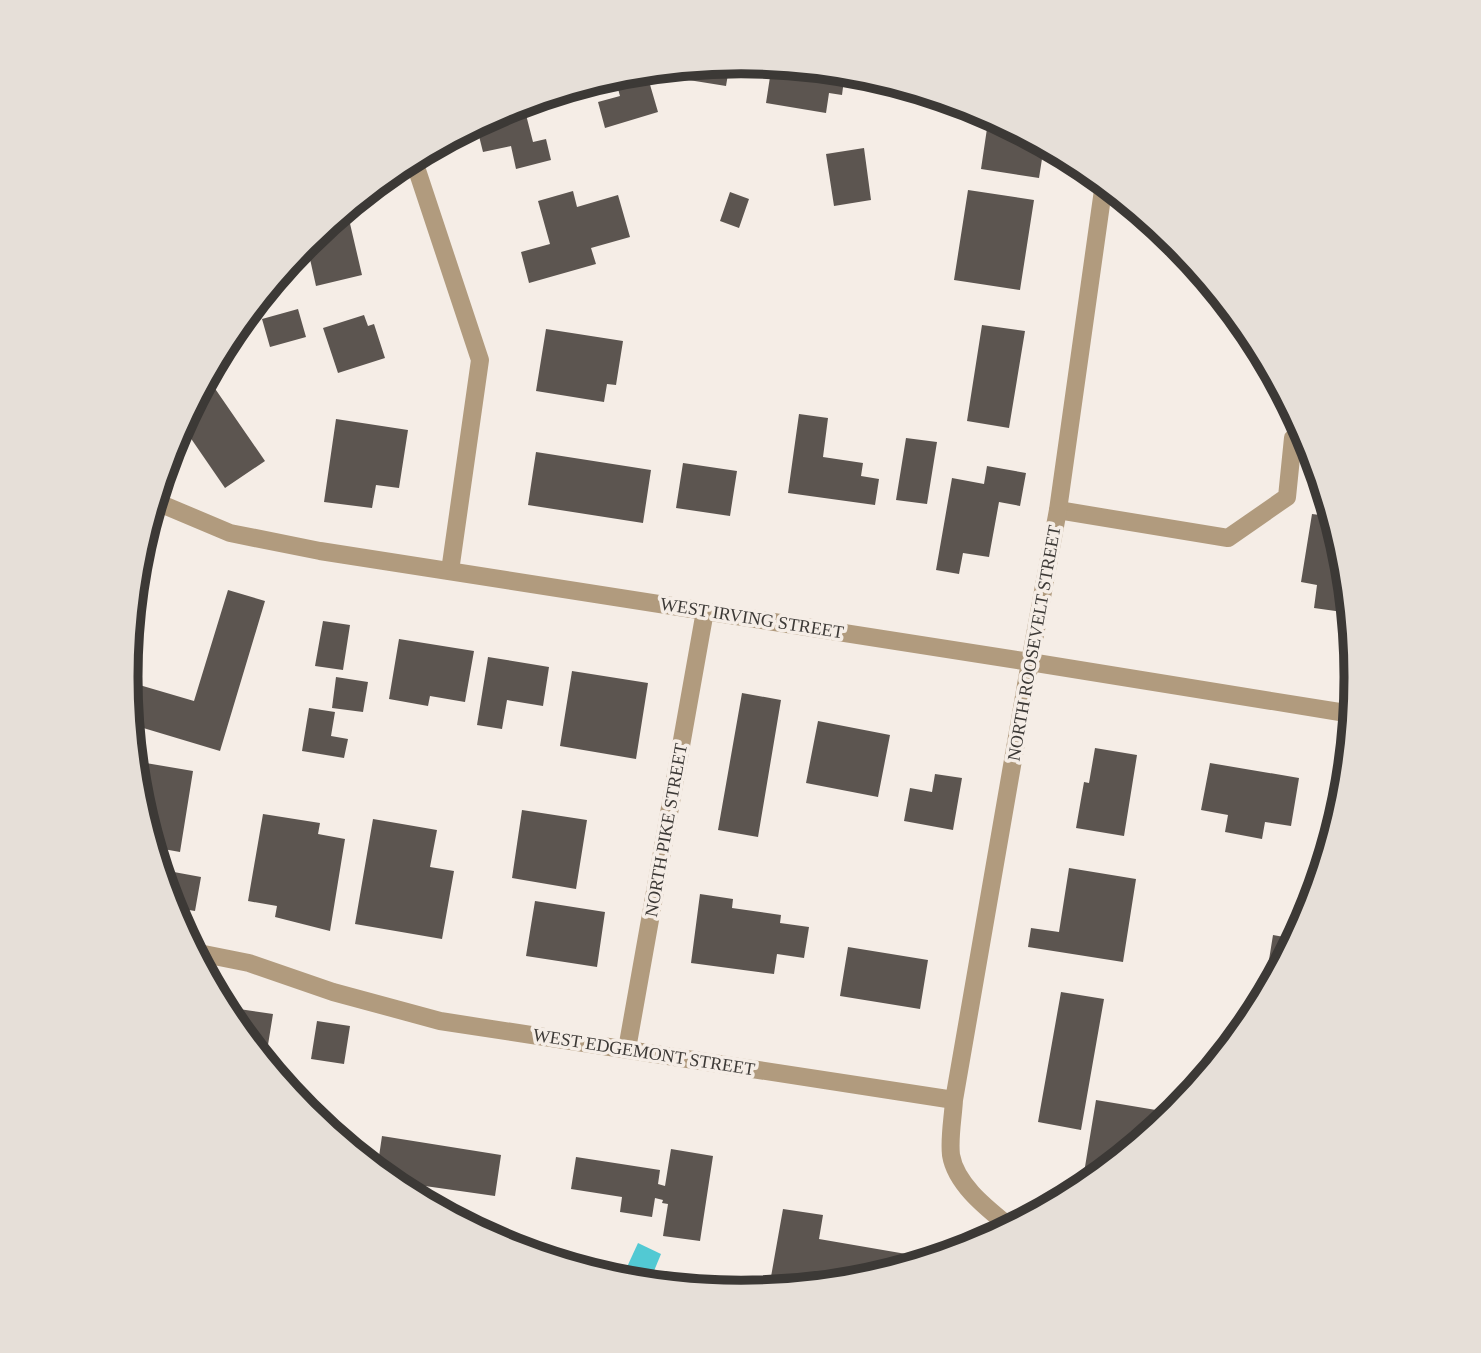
<svg xmlns="http://www.w3.org/2000/svg" width="1481" height="1353" viewBox="0 0 1481 1353" font-family="'Times New Roman',serif">
  <rect width="100%" height="100%" fill="#f5ede6"/>
  <path fill="#52c9d3" d="M638 1243 661 1254 649 1283 621 1280Z"/>
  <path fill="#5c5550" d="M730 62 726 86 670 77 672 68Z
    M772 64 845 72 842 95 829 93 826 113 766 103Z
    M646 71 658 112 605 128 598 102 620 96 615 78 611 76Z
    M523 103 533 142 546 139 551 160 516 169 511 146 483 152 476 124Z
    M989 115 1019 131 1018 142 1044 146 1039 178 981 169Z
    M864 148 871 200 834 206 826 154Z
    M968 190 1034 200 1020 290 954 280Z
    M573 191 577 207 618 195 630 237 591 248 596 264 529 283 521 252 550 244 538 201Z
    M730 192 749 199 739 228 720 221Z
    M348 215 362 275 316 286 306 241 334 218Z
    M298 309 306 337 270 347 262 319Z
    M364 315 368 326 374 324 385 358 338 373 323 328Z
    M982 325 1025 331 1009 428 967 421Z
    M546 329 623 341 616 385 607 384 604 402 536 391Z
    M207 377 265 461 225 488 181 424Z
    M799 414 828 418 823 457 863 463 861 476 879 479 875 505 788 493Z
    M336 419 408 430 399 488 376 485 372 508 324 502Z
    M906 438 937 442 927 504 896 500Z
    M536 452 651 470 643 523 528 505Z
    M683 463 737 471 730 516 676 508Z
    M987 466 1026 473 1020 506 999 502 989 557 963 553 959 574 936 570 952 478 984 484Z
    M1330 509 1344 557 1350 613 1314 608 1317 585 1301 582 1312 514 1328 516Z
    M228 590 265 601 220 751 130 724 128 709 136 684 194 701Z
    M323 621 350 625 343 670 315 666Z
    M399 639 474 651 465 702 430 696 428 706 389 699Z
    M488 657 549 667 543 706 507 700 502 729 477 725Z
    M572 671 648 683 636 759 560 746Z
    M336 677 368 682 363 712 332 708Z
    M742 693 781 700 758 837 718 830Z
    M309 708 335 712 331 736 348 739 344 758 302 751Z
    M818 721 890 735 878 797 806 783Z
    M1095 748 1137 755 1124 836 1076 828 1084 782 1089 783Z
    M134 761 193 771 180 852 152 847 137 796Z
    M1210 763 1299 778 1291 826 1265 822 1262 839 1225 832 1228 815 1201 810Z
    M935 774 962 778 953 830 904 821 910 788 932 792Z
    M1340 789H1345L1344 797 1336 823Z
    M522 810 587 820 576 889 512 878Z
    M263 814 320 823 318 834 345 839 330 931 275 917 277 906 248 901Z
    M373 819 437 830 430 867 454 871 442 939 355 924Z
    M1069 868 1136 879 1123 962 1028 947 1031 928 1059 932Z
    M163 870 201 877 195 911 171 907 162 877Z
    M700 894 733 899 732 908 781 915 780 923 809 927 804 958 777 954 774 974 691 963Z
    M535 901 605 912 597 967 526 956Z
    M1273 935 1295 939 1263 997Z
    M848 947 928 960 920 1009 840 996Z
    M1061 992 1104 999 1081 1130 1038 1122Z
    M239 1009 273 1014 267 1051 254 1049 236 1027Z
    M317 1021 350 1026 344 1064 311 1059Z
    M1096 1100 1174 1113 1085 1186 1082 1185Z
    M382 1136 501 1155 495 1196 390 1181 377 1170Z
    M671 1149 713 1156 700 1241 663 1236 668 1204 662 1203 663 1200 655 1198 652 1217 620 1212 622 1197 571 1189 576 1157 660 1170 658 1184 665 1186Z
    M783 1209 823 1215 819 1239 912 1255 910 1265 860 1280 769 1288Z"/>
  <g fill="none" stroke-linecap="round" stroke-linejoin="round">
    <path stroke="#b19b7e" stroke-width="18" d="M1058 510 1228 538 1287 497 1293 438"/>
    <path stroke="#b19b7e" stroke-width="18" d="M413 158 480 360 450 571
      M154 501 230 533 320 551 1030 662 954 1100
      M142 540 157 504
      M194 952 249 963 333 992 440 1021 954 1100C953 1118 949 1138 951 1155 956 1185 988 1209 1010 1227
      M627 1049 705 611"/>
    <path stroke="#b19b7e" stroke-width="18" d="M1104 183 1058 510 1030 662 1352 714"/>
  </g>
  <g text-anchor="middle" stroke-width="7" stroke-linejoin="round" paint-order="stroke">
    <g font-size="18" fill="#3c3936" stroke="#f5ede6">
      <text transform="translate(752 618) rotate(9)" y="6">WEST IRVING STREET</text>
      <text transform="translate(1034 643) rotate(-80)" y="6">NORTH ROOSEVELT STREET</text>
      <text transform="translate(666 830) rotate(-80)" y="6">NORTH PIKE STREET</text>
      <text transform="translate(644 1052) rotate(9)" y="6">WEST EDGEMONT STREET</text>
    </g>
  </g>
  <path d="M0 0H1481V1353H0ZM138 677a603 603 0 1 1 1206 0a603 603 0 1 1-1206 0Z" fill="#e6dfd8" fill-rule="evenodd"/>
  <path fill="none" stroke="#3c3936" stroke-width="9" d="M138 677a603 603 0 1 1 1206 0a603 603 0 1 1-1206 0Z"/>
</svg>
